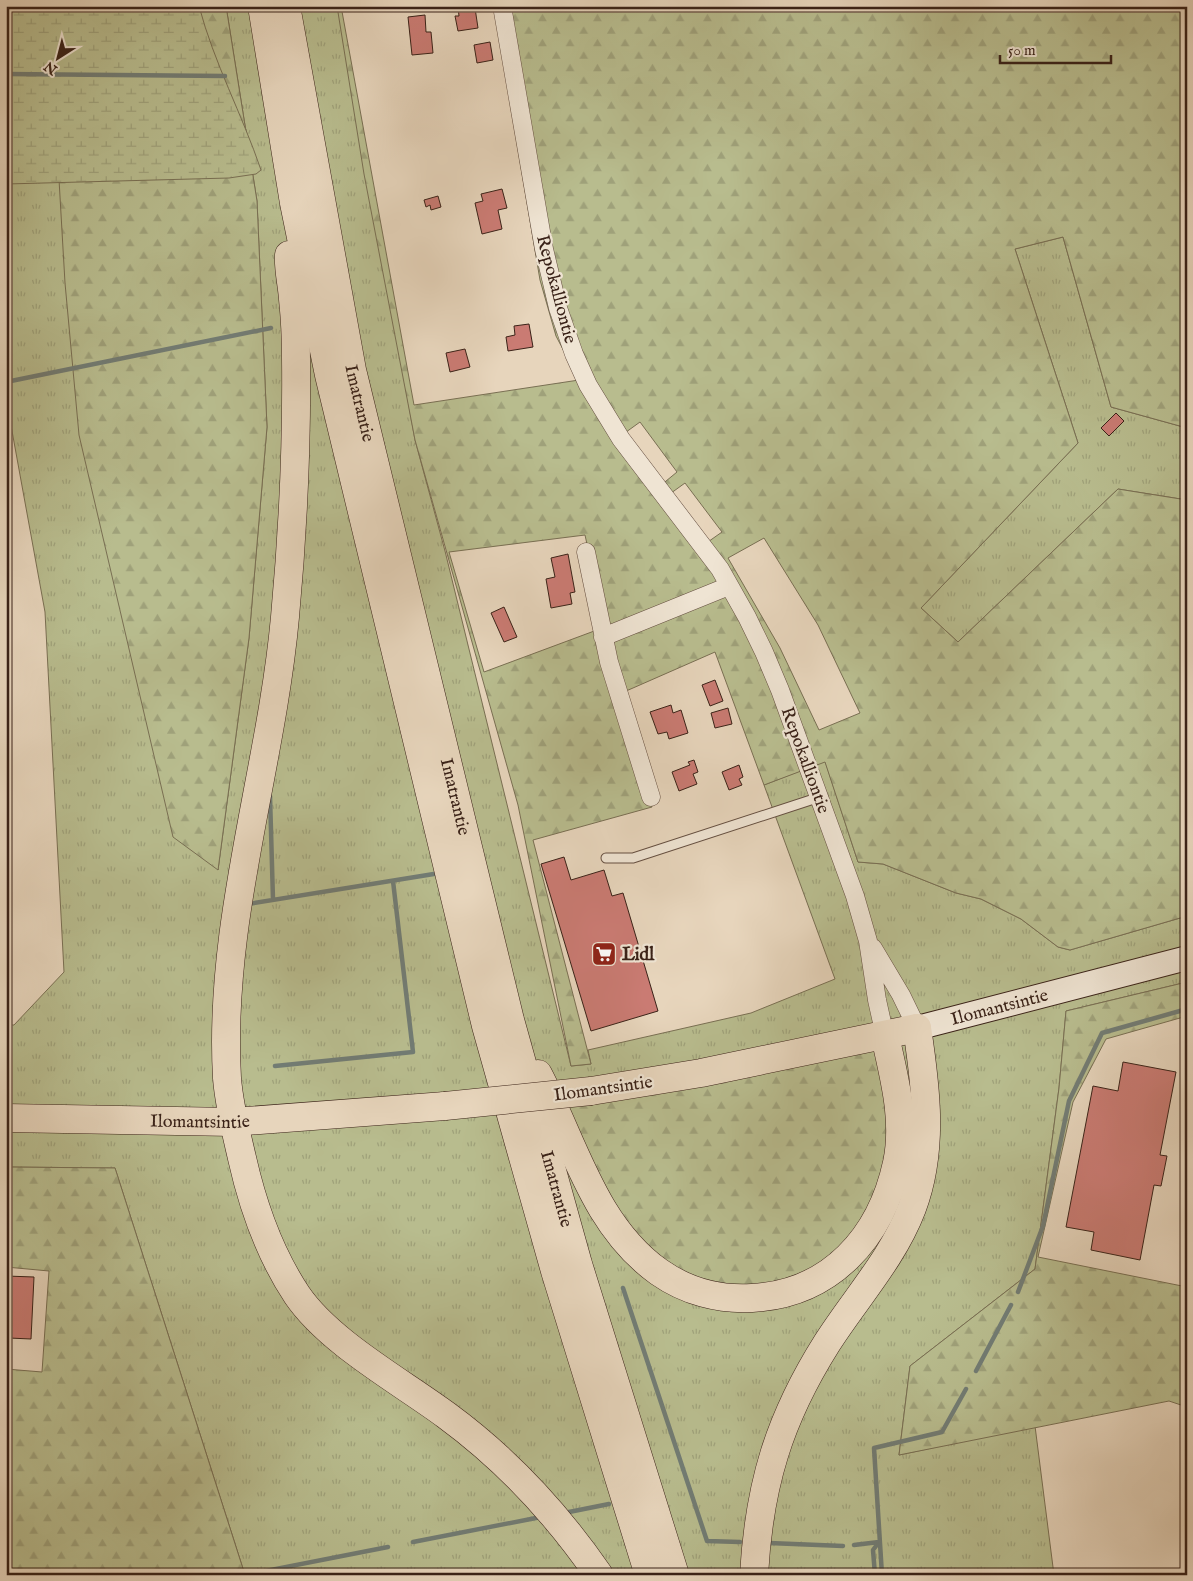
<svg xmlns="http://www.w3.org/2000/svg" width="1193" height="1581" viewBox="0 0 1193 1581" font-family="'IM FELL English',serif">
  <defs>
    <pattern id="grass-tufts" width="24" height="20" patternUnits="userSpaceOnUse" patternTransform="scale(1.25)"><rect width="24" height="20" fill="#b8bc8e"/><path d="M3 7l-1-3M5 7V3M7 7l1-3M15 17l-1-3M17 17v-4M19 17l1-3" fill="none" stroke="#9fa17a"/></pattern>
    <pattern id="forest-firs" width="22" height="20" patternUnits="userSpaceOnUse" patternTransform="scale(1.25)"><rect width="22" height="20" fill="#b8bc8e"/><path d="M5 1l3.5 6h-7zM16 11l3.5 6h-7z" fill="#9fa17a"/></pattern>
    <pattern id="wetland-marsh" width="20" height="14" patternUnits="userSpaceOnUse" patternTransform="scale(1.25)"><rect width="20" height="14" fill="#b8bc8e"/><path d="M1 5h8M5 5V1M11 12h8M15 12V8" fill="none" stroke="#9fa17a"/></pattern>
  </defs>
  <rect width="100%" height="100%" fill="#e7d5bc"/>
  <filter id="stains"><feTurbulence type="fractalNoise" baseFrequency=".004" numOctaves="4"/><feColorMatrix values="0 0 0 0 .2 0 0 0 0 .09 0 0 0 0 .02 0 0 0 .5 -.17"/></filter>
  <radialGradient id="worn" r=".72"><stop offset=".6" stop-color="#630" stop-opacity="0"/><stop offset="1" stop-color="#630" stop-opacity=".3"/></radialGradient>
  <path fill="url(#grass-tufts)" stroke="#796f53" d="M6 6H51L218 870 249 638 267 427 257 201 226 6H338L415 440 445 551 571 1066 591 1064 588 1050 751 1013 835 979 764 785 825 761 858 862 883 864 956 893 981 899 1021 919 1058 947 1070 950 1187 916V954L827 1044 575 1082 228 1116 260 1250 480 1452 587 1575H245L115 1168 6 1167V1025H14L64 972 45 612 6 398Z
    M1063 237 1111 407 1187 428V500L1118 489 958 642 921 608 1078 443 1015 249Z
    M1187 961V982L1066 1011 1059 1088 1035 1269 910 1366 899 1455 1035 1426 1054 1575H607L331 1321 277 1248 240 1130 890 1041Z"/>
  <path fill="url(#forest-firs)" stroke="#796f53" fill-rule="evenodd" d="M49 6H226L257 201 267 427 249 638 218 870 173 837 79 435 65 283Z
    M337 6H341L414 405 579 380 556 336 540 280 494 6H1187V428L1111 407 1063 237 1015 249 1078 443 921 608 958 642 1118 489 1187 500V916L1070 950 1058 947 1021 919 981 899 956 893 883 864 858 862 825 762 764 785 715 652 617 695 652 807 533 840 591 1064 571 1066 518 805 415 440 364 174ZM640 422 677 472 660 486 622 435ZM685 483 722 532 705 544 667 496ZM585 535 605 627 484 672 449 552ZM764 538 818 625 860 713 819 730 780 648 728 558Z
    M1187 982V1016L1106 1039 1073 1102 1038 1257 1187 1287V1407L1169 1401 899 1455 910 1366 1035 1269 1059 1088 1066 1011Z
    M882 1043 894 1136 868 1225 805 1281 713 1291 637 1247 557 1104Z
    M6 1167 115 1168 245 1575H6V1369L42 1372 49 1271 6 1267Z"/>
  <path fill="url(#wetland-marsh)" stroke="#796f53" d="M6 6H199C214 63 242 114 261 170L256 174 229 178 6 184Z"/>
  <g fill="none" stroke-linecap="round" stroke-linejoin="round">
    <path stroke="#727c74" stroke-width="4.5" d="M6 74 225 76
      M6 382 271 328
      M270 796 273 900
      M248 904 440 873
      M275 1066 413 1052 393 881
      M623 1288 707 1541 740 1542
      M1018 1292 1043 1226 1069 1101 1102 1033 1187 1009
      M976 1371 1011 1305
      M564 1513 609 1504
      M413 1542 541 1517
      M769 1543 843 1546
      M854 1545 879 1542
      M245 1575 388 1547
      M875 1575 873 1550 879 1542
      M882 1575 874 1448 942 1432 966 1389"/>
  </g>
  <path fill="#ca7b73" stroke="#3a2218" d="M470 6 471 9 475 8 478 28 458 31 455 16H459L458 7Z
    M425 15 426 32H431L433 53 412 55 408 17Z
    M490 42 493 60 477 63 474 45Z
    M502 189 507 208 498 210 502 229 482 234 475 203 483 201 481 194Z
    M438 196 441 207 431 210 430 205 426 207 424 200Z
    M529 324 533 347 508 351 506 337 515 335 514 326Z
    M465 349 470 367 450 372 446 353Z
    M1116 413 1124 421 1109 436 1101 428Z
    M568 554 575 592 570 593 572 604 551 608 546 579 555 577 551 558Z
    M504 607 517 637 504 642 491 613Z
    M715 680 723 701 710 706 702 685Z
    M671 705 673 713 681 710 688 733 669 739 667 732 658 734 650 712Z
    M728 708 732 724 715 728 711 713Z
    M694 760 698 772 693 774 697 784 679 791 672 772 690 765 688 762Z
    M739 765 743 777 739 779 742 785 729 790 722 772Z
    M564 857 571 880 604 870 612 896 623 893 658 1011 591 1031 541 864Z
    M1123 1062 1176 1072 1160 1155 1167 1156 1161 1186 1154 1185 1140 1260 1091 1250 1094 1232 1066 1227 1093 1086 1118 1091Z
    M6 1276 34 1277 31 1339 9 1338 10 1315H6Z"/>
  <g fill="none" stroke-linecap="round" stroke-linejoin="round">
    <defs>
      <path id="service" d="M606 858H633L820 797"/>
      <path id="minor" d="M502 6 544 249 558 308 574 354 588 385 621 439 720 569 747 617 764 652 780 690 855 896 868 941 877 1000 885 1036
        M586 552 609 662 651 797
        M603 637 729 586
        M873 948 901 995 917 1028"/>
      <g id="secondary">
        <path id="s1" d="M917 1028 1187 958"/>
      </g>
      <g id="primary">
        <path d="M591 1091 701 1073 917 1028"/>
        <path id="s2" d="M6 1118 233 1122 445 1106"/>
      </g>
      <g id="motorway">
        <path d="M262 6 294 203 329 375 486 1026 555 1271 649 1575"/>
        <path id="s3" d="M286 6 352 370 510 1020 578 1264 675 1575"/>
        <path d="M289 255C288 269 292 284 293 299 295 318 296 338 296 358 297 444 293 531 285 617 271 771 218 921 227 1078 229 1105 236 1132 242 1158 253 1207 269 1253 297 1295 329 1342 400 1381 446 1415 506 1459 557 1514 599 1575"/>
        <path d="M538 1074C574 1142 593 1225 659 1272 686 1291 719 1300 752 1298 831 1294 881 1237 897 1163 906 1120 894 1077 885 1036"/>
        <path d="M754 1575C759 1485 779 1419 827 1343 855 1299 893 1258 912 1208 934 1150 926 1088 917 1028"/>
      </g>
    </defs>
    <use href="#service" stroke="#654f41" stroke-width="11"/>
    <use href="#minor" stroke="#654f41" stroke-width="19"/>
    <use href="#secondary" stroke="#3a2218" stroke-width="26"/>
    <use href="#primary" stroke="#3a2218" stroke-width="29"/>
    <use href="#motorway" stroke="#3a2218" stroke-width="29"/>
    <use href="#service" stroke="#efe4d3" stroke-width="9"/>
    <use href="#minor" stroke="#efe4d3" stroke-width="18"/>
    <use href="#secondary" stroke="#efe4d3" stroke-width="24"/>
    <use href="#primary" stroke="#e7d5bc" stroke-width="28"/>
    <use href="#motorway" stroke="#e7d5bc" stroke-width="28"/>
    <defs>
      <path id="primary-bridge" d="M445 1106 591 1091"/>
    </defs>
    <use href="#primary-bridge" stroke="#3a2218" stroke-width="29" stroke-linecap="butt"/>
    <use href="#primary-bridge" stroke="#e7d5bc" stroke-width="28"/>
  </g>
  <defs>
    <symbol id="supermarket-square" viewBox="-11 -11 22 22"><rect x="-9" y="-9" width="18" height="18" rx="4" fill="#8f2418" stroke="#efe4d3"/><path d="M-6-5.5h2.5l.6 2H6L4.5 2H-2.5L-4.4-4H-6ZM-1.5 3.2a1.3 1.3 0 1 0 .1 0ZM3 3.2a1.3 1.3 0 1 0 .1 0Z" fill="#fff"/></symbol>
  </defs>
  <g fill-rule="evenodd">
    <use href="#supermarket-square" x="590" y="940" width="28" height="28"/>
  </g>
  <g text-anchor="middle" stroke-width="4.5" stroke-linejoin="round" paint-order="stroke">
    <g font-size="18" fill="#3a2218" stroke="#efe4d3">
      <text transform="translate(557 289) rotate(75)" y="6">Repokalliontie</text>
      <text dy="6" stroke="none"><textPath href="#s3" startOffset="404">Imatrantie</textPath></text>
      <text transform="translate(806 760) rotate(70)" y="6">Repokalliontie</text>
      <text dy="6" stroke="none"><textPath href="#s3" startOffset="809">Imatrantie</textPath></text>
      <text dy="6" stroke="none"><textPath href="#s1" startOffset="85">Ilomantsintie</textPath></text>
      <text transform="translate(603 1088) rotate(-8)" y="6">Ilomantsintie</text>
      <text dy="6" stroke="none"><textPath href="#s2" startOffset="194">Ilomantsintie</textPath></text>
      <text dy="6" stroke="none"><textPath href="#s3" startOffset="1214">Imatrantie</textPath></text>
    </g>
    <g font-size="18" font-weight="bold" fill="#3a2218" stroke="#efe4d3" text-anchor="start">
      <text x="622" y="960">Lidl</text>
    </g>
  </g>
  <rect width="1193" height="1581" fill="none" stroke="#e7d5bc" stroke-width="25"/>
  <rect x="8" y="8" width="1178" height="1566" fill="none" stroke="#3a2218" stroke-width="2.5"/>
  <rect x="12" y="12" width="1168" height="1556" fill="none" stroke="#3a2218"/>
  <g transform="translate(58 58) rotate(216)" stroke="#efe4d3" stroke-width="4" paint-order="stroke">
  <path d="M0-4L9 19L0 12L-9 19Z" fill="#3a2218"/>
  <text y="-8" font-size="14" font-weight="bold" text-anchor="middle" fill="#3a2218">N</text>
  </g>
  <path d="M1000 55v8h111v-8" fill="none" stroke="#3a2218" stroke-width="2.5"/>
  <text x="1008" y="55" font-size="15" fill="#3a2218" stroke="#efe4d3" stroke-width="4" paint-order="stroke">50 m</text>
  <rect width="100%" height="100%" filter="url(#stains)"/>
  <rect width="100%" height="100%" fill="url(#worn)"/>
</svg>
